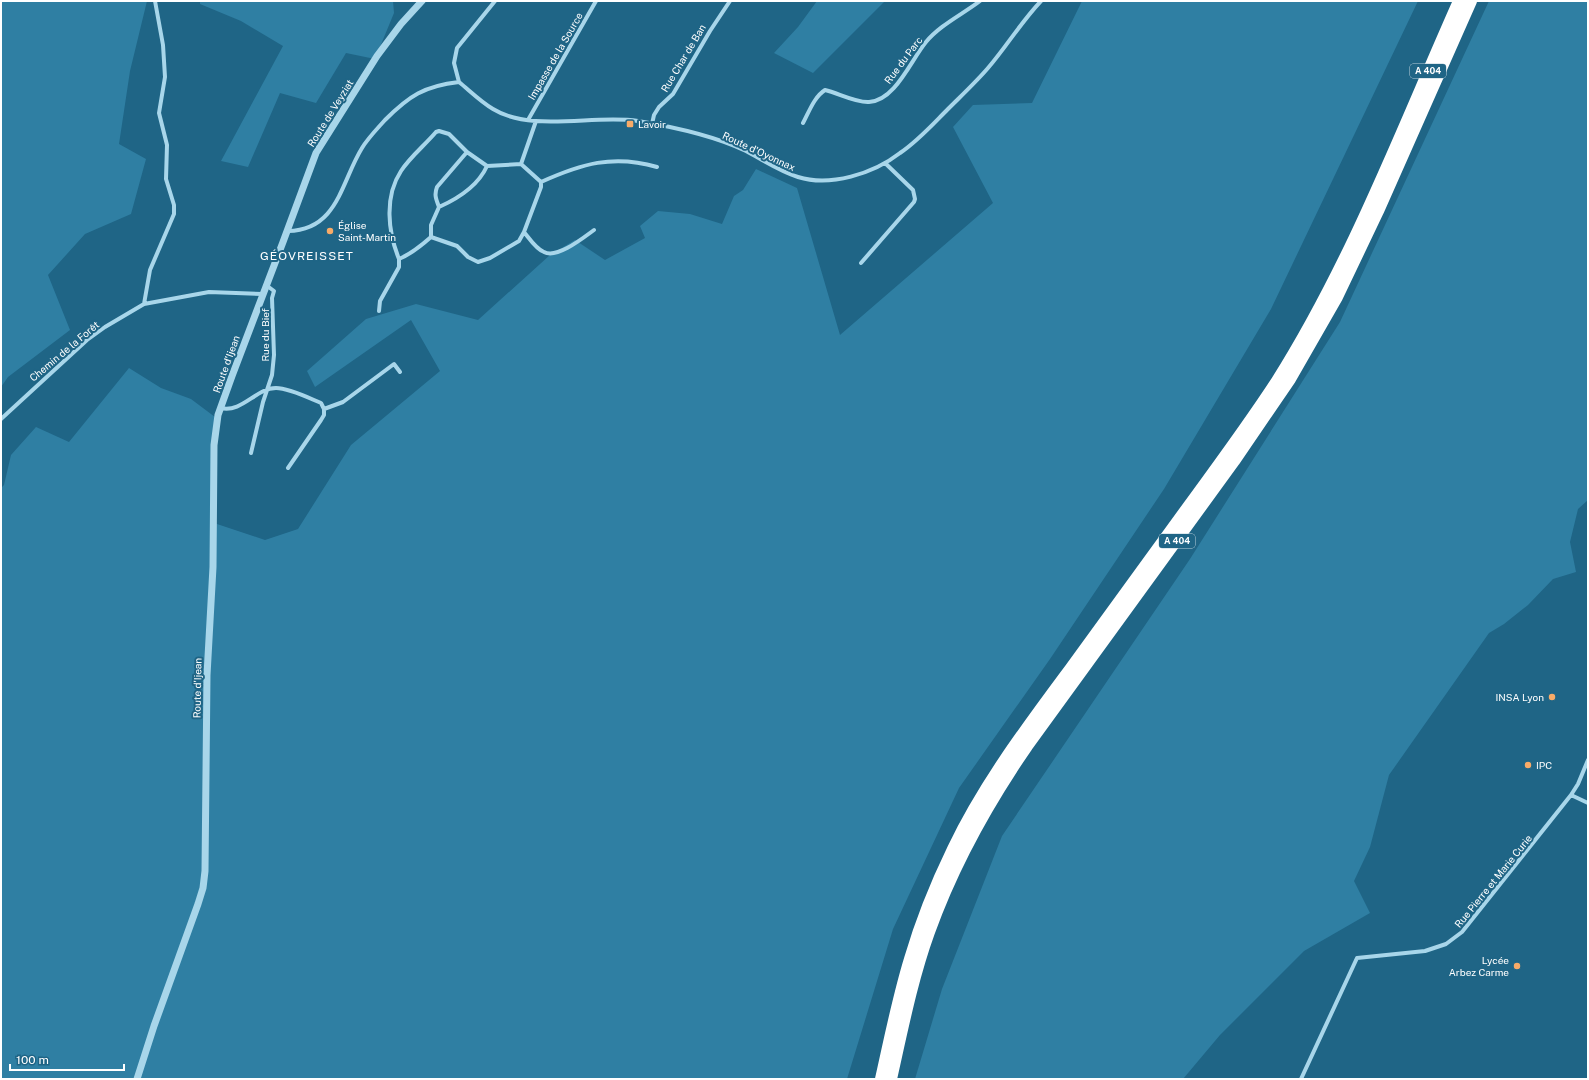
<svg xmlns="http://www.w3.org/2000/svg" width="1589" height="1080" viewBox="0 0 1589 1080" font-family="'Public Sans',sans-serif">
  <rect width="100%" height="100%" fill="#1f6586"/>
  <path fill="#2f7fa3" d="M1 1H147L130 71 119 144 146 159 131 214 85 234 48 275 70 330 8 377 1 387Z
    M200 1H393L394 13 375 59 346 53 316 103 280 93 248 167 221 161 283 46 241 21 200 4Z
    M817 1H885L813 73 774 53 798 27Z
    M1082 1H1418L1271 309 1164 489 1050 659 959 788 893 929 847 1079H1V488L4 485 11 455 36 427 69 442 129 368 161 388 191 399 215 417 211 522 265 540 298 529 351 445 440 371 411 320 315 387 307 371 366 319 416 304 478 320 550 255 575 240 605 260 645 238 640 226 658 211 690 214 722 224 734 196 743 190 756 169 797 188 840 335 993 203 953 127 973 105 1032 103Z
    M1489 1H1588V500L1578 509 1570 542 1576 572 1553 579 1528 605 1504 624 1489 633 1389 775 1370 847 1354 881 1370 913 1304 951 1220 1035 1183 1079H915L942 989 1002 836 1190 559 1340 322Z"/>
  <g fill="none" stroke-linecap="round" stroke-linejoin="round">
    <path stroke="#a8d6ea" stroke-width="4" d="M459 82C470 91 481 102 493 109 532 133 595 114 638 121 674 127 713 135 746 151 763 160 779 171 798 177 830 187 873 174 900 153 918 141 933 124 948 109 961 96 976 82 988 68 1007 46 1021 22 1041 1
      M459 82 454 63 457 48 495 1
      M528 120 596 1
      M803 123C809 112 814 97 825 90 838 93 856 103 869 102 895 101 911 60 926 42 940 25 963 14 980 1
      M652 124 654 115 659 107 673 94 710 31 730 1
      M521 164 536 121
      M541 182C581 164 613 154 657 167
      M439 207C436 199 434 195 437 187L467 152
      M288 231C338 230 341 182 362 148 368 138 377 129 385 120 409 96 424 86 459 82
      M524 232C529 238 536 249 544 252 557 259 583 238 594 230
      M431 237 457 246 468 257 478 262 490 258 519 241 524 232 541 187V182L521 164 487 166C478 186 457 199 439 207L431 225V237C422 245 411 254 399 259 388 232 384 197 401 171 410 157 425 145 436 132L439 131 449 134 467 152 487 166
      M861 263 914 202 915 199 913 190 885 163
      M144 304 150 270 174 214V205L166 179 167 145 159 113 165 77 163 45 155 1
      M379 311 380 301 399 267V259
      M221 408C242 413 256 388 276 388 289 388 309 398 321 403L324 409 343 402 394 364 400 372
      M1 419 87 340 105 327 144 304 209 292 263 294
      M251 453 263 402 272 375 274 355 272 298 274 291 266 285
      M288 468 321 420 324 415V409
      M1571 795 1578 784 1588 760
      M1301 1079 1357 958 1425 951 1446 944 1462 932 1571 795 1588 803"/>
    <path stroke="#a8d6ea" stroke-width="7" d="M137 1079 154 1026 198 904 203 888 205 871 207 675 213 567 214 445 218 415 232 376 283 242 316 153 377 56 401 24 422 1"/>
    <path stroke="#fff" stroke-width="12" d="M881 1079C890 1039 898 998 910 959 921 921 936 884 953 849 984 784 1028 726 1071 668 1110 614 1149 561 1188 507 1218 466 1249 424 1277 381 1352 262 1402 129 1459 1
      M891 1079C902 1030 912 979 929 932 953 865 987 804 1027 746L1234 461 1290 379 1337 297 1378 211 1471 1"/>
  </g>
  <g fill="#f8ab68" stroke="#1f6586" stroke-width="1.5">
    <rect x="626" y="120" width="8" height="8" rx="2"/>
    <circle cx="330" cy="231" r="4"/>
    <circle cx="1552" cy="697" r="4"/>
    <circle cx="1528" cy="765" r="4"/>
    <circle cx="1517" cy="966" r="4"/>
  </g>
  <g text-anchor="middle" stroke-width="4" stroke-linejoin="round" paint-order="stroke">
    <g fill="#1f6586" stroke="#bcd1db" stroke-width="1">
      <rect x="1410" y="64" width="36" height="14" rx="3"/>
      <rect x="1159" y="534" width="36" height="14" rx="3"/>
    </g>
    <g font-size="9" font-weight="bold" fill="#fff">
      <text x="1428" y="74">A 404</text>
      <text x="1177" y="544">A 404</text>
    </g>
    <g font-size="10" fill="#fff" stroke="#1f6586">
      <text transform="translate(555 56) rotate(-60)" y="4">Impasse de la Source</text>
      <text transform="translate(683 58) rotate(-59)" y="4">Rue Char de Ban</text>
      <text transform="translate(903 60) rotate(-53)" y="4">Rue du Parc</text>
      <text transform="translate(330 113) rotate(-58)" y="4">Route de Veyziat</text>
      <text transform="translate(759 151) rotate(25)" y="4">Route d'Oyonnax</text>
      <text transform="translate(265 335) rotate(-90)" y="4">Rue du Bief</text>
      <text transform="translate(64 351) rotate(-40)" y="4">Chemin de la Forêt</text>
      <text transform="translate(226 364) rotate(-70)" y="4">Route d'Ijean</text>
      <text transform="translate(197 688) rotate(-89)" y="4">Route d'Ijean</text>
      <text transform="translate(1493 881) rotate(-51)" y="4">Rue Pierre et Marie Curie</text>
    </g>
    <g font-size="10" fill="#fff" stroke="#1f6586" text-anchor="start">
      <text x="638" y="128">Lavoir</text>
      <text x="338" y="229">Église<tspan x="338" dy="12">Saint-Martin</tspan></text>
      <text x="1544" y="701" text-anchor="end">INSA Lyon</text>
      <text x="1536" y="769">IPC</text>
      <text x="1509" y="964" text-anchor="end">Lycée<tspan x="1509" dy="12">Arbez Carme</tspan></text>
    </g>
    <g font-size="12" letter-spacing="1" fill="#fff" stroke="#1f6586">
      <text x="307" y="260">GÉOVREISSET</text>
    </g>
  </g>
  <rect width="1589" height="1080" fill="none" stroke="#ffffff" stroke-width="4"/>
  <path d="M10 1064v6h114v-6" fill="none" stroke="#ffffff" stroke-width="2"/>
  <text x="16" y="1064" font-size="12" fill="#ffffff" stroke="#1f6586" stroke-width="3" paint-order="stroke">100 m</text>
</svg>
